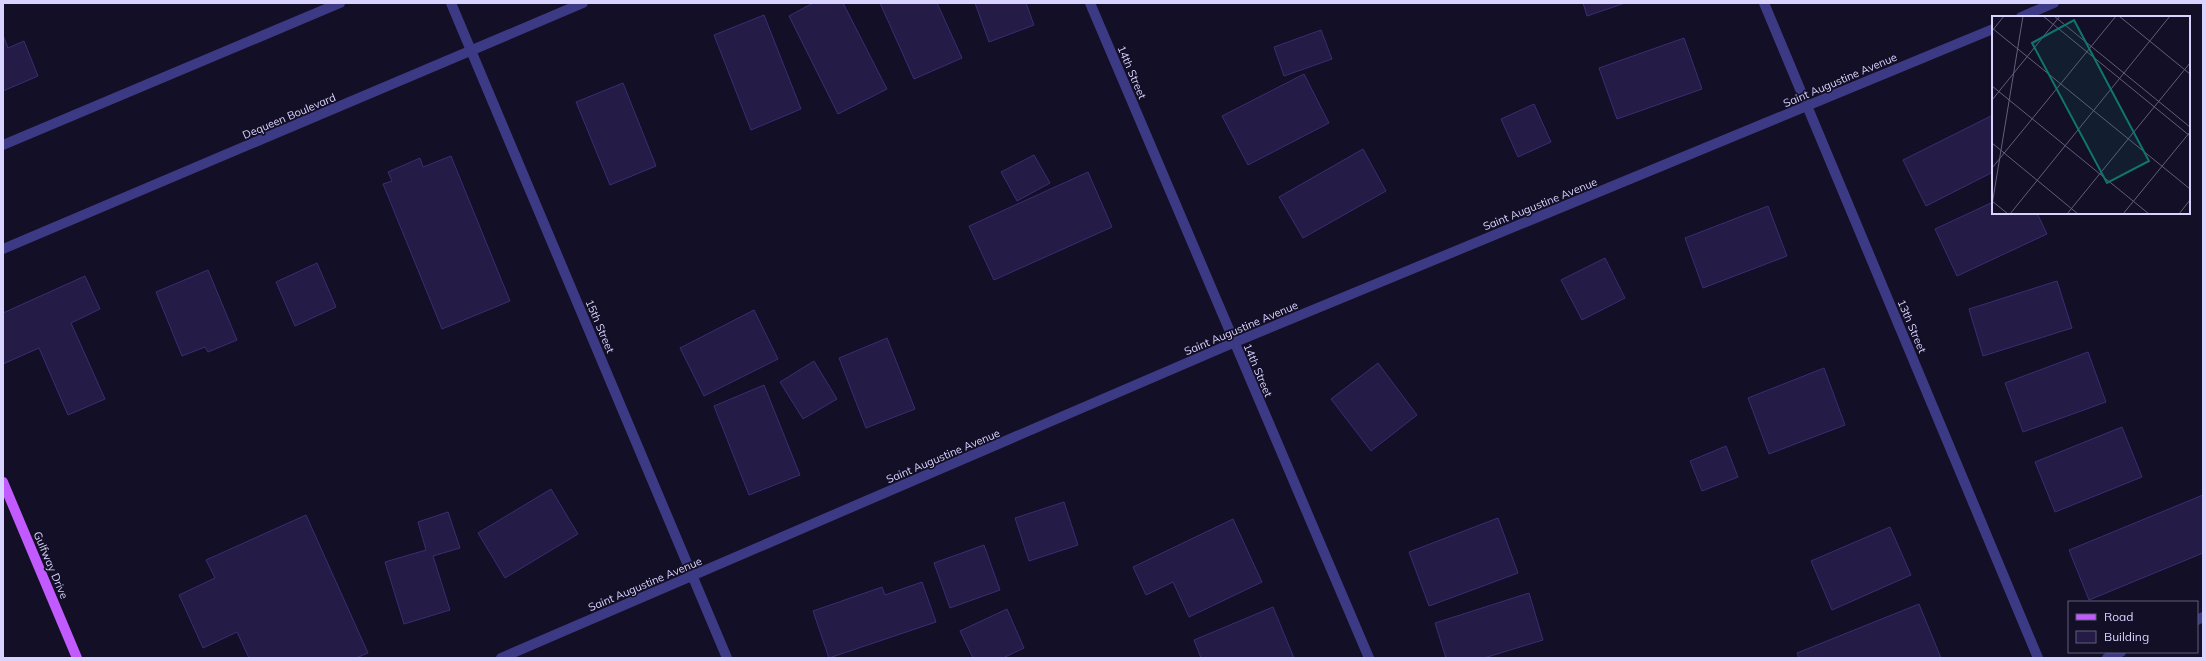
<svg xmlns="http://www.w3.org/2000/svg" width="2206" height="661" viewBox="0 0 2206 661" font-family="Mulish,sans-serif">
  <rect width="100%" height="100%" fill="#130f26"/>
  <path fill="#241b47" stroke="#3b2d73" d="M813 3H843L887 89 838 114 789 16Z
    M880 3H937L962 58 914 79Z
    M975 3H1026L1034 25 989 42Z
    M1583 3H1625L1587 16Z
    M764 15 801 109 751 130 714 35Z
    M1321 30 1332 59 1284 76 1274 47Z
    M3 35 8 48 24 41 38 76 3 91Z
    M1684 38 1702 89 1617 119 1599 68Z
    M1304 74 1329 123 1248 165 1222 116Z
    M623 83 656 166 610 185 576 102Z
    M1534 104 1551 142 1518 157 1501 119Z
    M1991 116 1993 121V172L1926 206 1903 160Z
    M1363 149 1386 191 1303 238 1279 197Z
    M1034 155 1050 183 1017 201 1001 172Z
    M451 156 510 301 442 329 383 184 392 181 388 172 420 158 423 167Z
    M1088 172 1112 227 994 280 969 226Z
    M1993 202V213H2037L2047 234 1957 276 1935 229Z
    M1768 206 1787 256 1703 288 1685 238Z
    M1605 258 1625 298 1582 320 1561 280Z
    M317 263 336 307 295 326 276 282Z
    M208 270 237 340 208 352 205 347 182 356 156 292Z
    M85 276 100 309 71 323 105 399 68 415 39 348 3 364V313Z
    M2057 281 2072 328 1983 356 1969 309Z
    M754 310 778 359 704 396 680 348Z
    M887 338 915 409 866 428 839 358Z
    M2088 352 2106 402 2023 432 2005 383Z
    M814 361 837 399 803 419 780 382Z
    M1378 363 1417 415 1371 451 1331 399Z
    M1824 368 1845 425 1769 454 1748 398Z
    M764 385 800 475 749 495 714 406Z
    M2122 427 2142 477 2055 512 2035 462Z
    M1726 446 1738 477 1702 491 1690 461Z
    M551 489 578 534 505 578 478 533Z
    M2203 495V553L2089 600 2069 550Z
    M1064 502 1078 545 1029 561 1015 518Z
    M448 512 460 548 433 556 450 610 404 624 385 562 426 550 418 522Z
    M306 515 368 653 356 658H249L237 632 203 648 179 595 215 578 206 560Z
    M1498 518 1518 573 1429 606 1409 552Z
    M1233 519 1262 582 1189 617 1173 582 1146 595 1133 567Z
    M1890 527 1911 575 1832 610 1811 561Z
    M984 545 1000 590 950 608 934 563Z
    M922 582 936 622 829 658 813 611 882 587 885 595Z
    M1529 593 1543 640 1484 658H1446L1435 623Z
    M1919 604 1941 658H1799L1797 653Z
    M1273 607 1294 658H1201L1194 640Z
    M1007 609 1024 648 1003 658H973L960 631Z"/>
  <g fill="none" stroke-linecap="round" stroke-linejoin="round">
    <path stroke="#3d3a85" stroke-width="10" d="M451 3 727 658
      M1090 3 1369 658
      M1764 3 2038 658
      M2021 17 2054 3
      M2197 620 2203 617
      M501 658 1233 343 1993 29
      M2107 658 2121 652"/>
    <path stroke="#3d3a85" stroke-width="10" d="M3 145 340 3
      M3 249 583 3"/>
    <path stroke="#c25bff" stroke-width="10" d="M3 482 77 658"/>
  </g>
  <g text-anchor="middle" stroke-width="3.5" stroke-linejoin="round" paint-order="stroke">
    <g font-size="11" fill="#d9d4ff" stroke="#130f26">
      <text transform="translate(1132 72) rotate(67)" y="4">14th Street</text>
      <text transform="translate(1840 80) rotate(-23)" y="4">Saint Augustine Avenue</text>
      <text transform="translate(289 116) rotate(-23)" y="4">Dequeen Boulevard</text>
      <text transform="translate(1540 204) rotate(-22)" y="4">Saint Augustine Avenue</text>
      <text transform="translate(600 326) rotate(67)" y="4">15th Street</text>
      <text transform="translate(1912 326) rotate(67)" y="4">13th Street</text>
      <text transform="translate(1241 328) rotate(-23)" y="4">Saint Augustine Avenue</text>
      <text transform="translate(1258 370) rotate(67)" y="4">14th Street</text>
      <text transform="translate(943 456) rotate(-23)" y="4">Saint Augustine Avenue</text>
      <text transform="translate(51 565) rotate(67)" y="4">Gulfway Drive</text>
      <text transform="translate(645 584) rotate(-23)" y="4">Saint Augustine Avenue</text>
    </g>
  </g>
  <g transform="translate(1992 16)">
    <rect width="198" height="198" fill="#130f26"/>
    <path fill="none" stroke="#625e7d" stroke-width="1" d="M51 0 198 120M62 0 198 111M127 0 198 58M0 12 198 173M0 15 12 0M0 70 157 198M0 84 68 0M0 127 86 198M0 152 124 0M0 185 16 198M0 189 31 0M18 198 178 0M75 198 198 47M131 198 198 116M187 198 198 184"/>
    <path fill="#0f766e" fill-opacity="0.15" stroke="#0f766e" stroke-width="2" d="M82 4 157 145 115 167 40 27Z"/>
    <rect width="198" height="198" fill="none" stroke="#d9d4ff" stroke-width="2"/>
  </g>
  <rect width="2206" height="661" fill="none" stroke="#d9d4ff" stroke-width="8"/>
  <rect x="2068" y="601" width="130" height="52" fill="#130f26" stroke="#625e7d"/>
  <rect x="2076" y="614" width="20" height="6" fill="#c25bff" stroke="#625e7d"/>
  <text x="2104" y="621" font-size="12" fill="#d9d4ff">Road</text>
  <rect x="2076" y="631" width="20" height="12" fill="#241b47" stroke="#625e7d"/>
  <text x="2104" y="641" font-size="12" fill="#d9d4ff">Building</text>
</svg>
